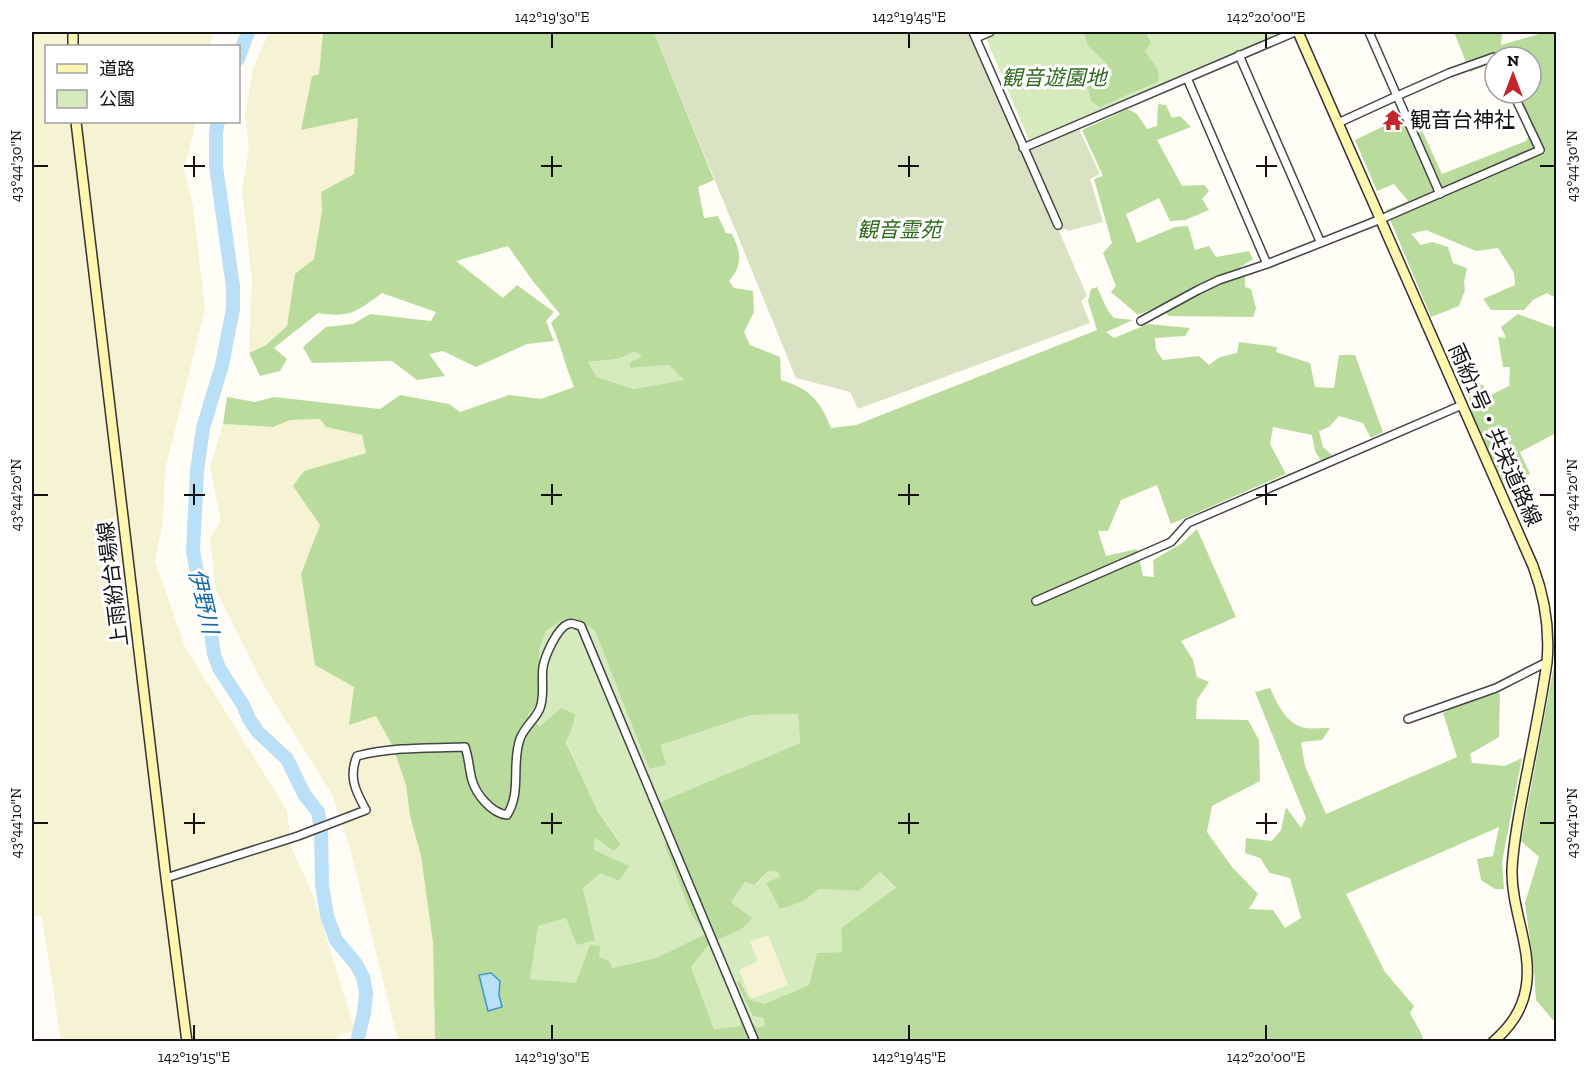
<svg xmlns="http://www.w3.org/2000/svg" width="1588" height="1073" viewBox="0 0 1588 1073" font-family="'Zilla Slab','Noto Sans JP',serif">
  <rect width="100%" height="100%" fill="#fffdf5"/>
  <path fill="#f6f3d4" d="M32 32H214L209 46H46V122H195L193 134 184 169 193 206 205 309 165 470 163 521 155 561 185 647 287 810 292 849 313 895 355 1030 340 1035 336 1041H61L42 917 32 916Z
    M269 32H323L319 75 301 130 359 118 354 174 321 192 322 211 314 259 295 275 287 326 266 345 249 353 252 279 242 190 249 146 245 115 253 69Z
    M320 419 326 427 362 435 366 453 304 471 320 525 301 574 315 665 354 687 376 716 393 747 406 785 410 816 421 856 433 943 435 1041H398L350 848 332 794 264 686 216 590 210 538 221 521 210 467 223 424 272 427 290 420Z
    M768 935 788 985 754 998 750 997 738 969 758 961 750 942Z"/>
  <path fill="#d5ebbd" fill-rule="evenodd" d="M1001 32H1283L1029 140 986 38Z
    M635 350 643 357 631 368 669 365 684 380 635 389 597 377 588 362 618 359Z
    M566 618H576L595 631 649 769 666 765 661 745 751 715 798 714 800 743 660 802 675 839 664 844 691 914 705 934 656 958 612 968 576 984 530 979 537 926 566 918 595 939 583 888 601 873 594 851V836L621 843 598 812 566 741 573 725 561 708 541 726 526 716 540 700 539 651 546 631Z
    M768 871 778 872 780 877 766 882 804 901 819 889 859 891 880 872 896 889 841 928 842 952 817 953 809 985 764 1004 749 999 741 981 753 1016 763 1018 765 1026 758 1028 740 1026 714 1029 691 967 710 943 742 929 751 918 731 902 745 882 756 885ZM768 935 788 985 754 998 750 997 739 970 758 961 750 942Z"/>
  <path fill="#b9dc9c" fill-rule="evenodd" d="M323 32H654L714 180 698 187 704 218 718 216 726 233 732 234C741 252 743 265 729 281L734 288 753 291 754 312 744 332 750 345 780 357 781 380C810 389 820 400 831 428L856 425 1097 330 1088 301 1091 289 1097 287 1108 311 1114 318 1133 320 1106 332 1114 338 1148 324 1190 328 1185 336 1155 338 1156 350 1163 360 1199 356 1209 365 1220 357 1237 353 1239 342 1277 347 1276 352 1310 363 1315 387 1334 388 1339 355H1355L1383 432 1371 438 1363 423 1339 416 1329 427 1319 431 1323 447 1332 455 1322 462 1315 451 1312 435 1273 427 1270 444 1286 474 1171 524 1157 485 1121 500 1108 531H1098L1106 556 1137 549 1143 576 1154 577 1153 560 1181 544 1197 529 1236 617 1181 641 1193 660 1197 677 1209 682 1197 700 1196 719 1248 720 1259 740 1260 781 1212 806 1207 832 1232 867 1258 894 1249 909 1273 910 1285 928 1301 918 1290 878 1270 873 1260 858 1245 853 1246 838 1272 841 1281 830 1286 807 1301 828 1306 818 1255 692 1270 688C1277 703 1286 724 1305 728 1312 729 1322 728 1330 728L1322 740 1301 742 1305 766 1326 814 1457 757 1443 713 1490 687 1500 694 1499 737 1470 754 1472 763 1505 766 1522 758 1502 862 1504 889H1495L1481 880 1477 859 1493 856 1499 827 1346 894 1385 972 1414 1006 1410 1013 1422 1035 1423 1041H435L433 943 421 856 410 816 406 785 393 747 376 716 349 725 354 687 315 665 301 574 320 525 293 486 304 471 366 453 362 435 326 427 320 419 290 420 273 427 223 424 227 397 255 402 274 397 380 409 400 395 449 404 460 412 509 395 541 399 574 387C565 366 561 344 551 323L560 314 532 280 508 246 456 261 503 298 517 285 554 312 546 321 554 341 527 344 476 367 443 351 429 354 445 376 417 380 392 361 312 363 303 347 326 327 353 324 370 314 431 321 436 312 382 293C356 312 350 318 318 313L274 348 287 359 280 371 260 376 249 353 266 345 287 326 295 274 314 259 322 211 321 192 354 174 358 118 301 130 312 76 319 74ZM635 351 642 357 629 363 631 368 669 365 684 380 634 389 597 377 588 362 618 359ZM566 618H576L595 631 649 769 666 765 661 745 751 715 798 714 800 743 660 802 675 838 664 844 691 914 705 934 656 958 612 968 609 961 599 957 600 946 590 945 576 983 530 979 538 926 566 918 577 945 595 940 583 888 601 873 619 881 629 866 594 850V837L614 851 621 844 598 812 566 742 573 725 575 714 561 708 540 726 527 716 540 700 539 651 546 631ZM768 871 778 872 780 877 766 882 780 909 804 901 819 889 859 891 880 872 896 888 841 928 842 952 817 953 809 985 764 1004 749 999 740 981 737 983 753 1016 763 1018 765 1026 757 1028 746 1016 741 1018 740 1026 714 1029 691 967 710 943 742 929 752 918 731 902 745 882 755 885Z
    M1084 32H1146L1151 43 1145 51 1158 70 1159 81 1100 107 1091 101 1086 80 1094 74 1104 85 1113 74 1103 60 1088 46Z
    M1454 32H1507L1502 34 1501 45 1546 32H1556V298L1547 293 1533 300 1524 310H1491L1483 299 1515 285 1514 273 1498 248 1476 251 1426 230 1411 234 1421 245 1432 242 1448 247 1453 263 1467 268 1464 282 1465 290 1459 306 1431 317 1386 210 1408 201 1394 184 1377 191 1355 140 1384 126 1387 130 1403 126 1413 111 1442 174 1526 141 1533 127 1518 93H1531V57H1495V62L1470 72Z
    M1158 104 1166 105 1172 118 1180 116 1191 127 1157 140 1182 186 1204 185 1209 191 1202 199 1209 210 1185 220 1170 221 1159 198 1126 214 1137 243 1175 227 1188 226 1195 250 1209 246 1216 257 1249 251 1253 259 1239 268 1245 276V287L1251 289 1256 308 1253 317 1169 316 1165 312 1195 294 1180 297 1138 315 1111 292 1116 286 1103 253 1112 243 1094 179 1103 176 1082 130 1128 109 1137 114 1147 129 1157 126Z
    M1518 314 1556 328V433L1520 452 1530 474 1506 488 1470 409 1469 393 1482 384 1491 395 1509 386 1510 367H1503L1498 337 1506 338 1501 327Z
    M1556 655V1019L1553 1020 1536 1000 1534 970 1525 903 1539 857 1521 841Z"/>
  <path fill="#d9e3c4" d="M654 32H978L1028 150 1079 129 1100 174 1090 179 1103 222 1068 231 1066 229 1059 231 1087 296 1081 301 1090 323 858 409 850 392 796 378Z"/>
  <path fill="#b9e0f7" stroke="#3f96cf" stroke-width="1.5" d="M491 973 500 981 499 995 502 1007 488 1011 479 975Z"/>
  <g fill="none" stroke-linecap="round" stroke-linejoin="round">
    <path stroke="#b9e0f7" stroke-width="14" d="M238 59 248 32
      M218 122 216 132V166L233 287V309L222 365 203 428 197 471 193 551 199 584 207 608 214 654 219 668 243 705 249 719 258 732 287 759 304 794 318 812 321 829 322 885 327 916 336 940 356 964 363 977 366 993 364 1013 357 1042"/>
    <defs>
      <path id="street" d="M973 32 1058 225
        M976 38 990 32
        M1239 55 1320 241
        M1187 78 1267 264
        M1338 123 1397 96 1369 32
        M1023 148 1295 32
        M1440 194 1397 96 1449 73 1494 57 1495 58
        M1141 321 1198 290 1219 280 1267 264 1381 219 1540 150 1513 93
        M1036 601 1171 542 1188 523 1462 405
        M1408 719 1496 688 1547 662
        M166 878 298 836 366 810C356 792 348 777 357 756 391 747 429 748 465 747 469 758 469 769 472 780 476 794 491 813 507 815 522 792 511 764 520 739 524 727 536 719 540 708 545 695 541 680 543 667 545 656 557 628 568 624 572 622 576 625 581 626L755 1042"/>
      <path id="secondary" d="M73 32V46
        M1298 32 1533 566C1545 598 1550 628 1547 662 1541 704 1532 746 1524 788 1519 815 1513 843 1512 870 1511 910 1533 949 1526 988 1522 1011 1510 1027 1493 1042
        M76 122 166 878 187 1042"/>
    </defs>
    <use href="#street" stroke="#444" stroke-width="10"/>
    <use href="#secondary" stroke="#333" stroke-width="12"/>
    <use href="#street" stroke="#fff" stroke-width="7"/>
    <use href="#secondary" stroke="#fff6b0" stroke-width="9"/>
  </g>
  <path fill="none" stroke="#111" stroke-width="2" d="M552 33V48M909 33V48M1266 33V48M194 156V177M552 156V177M909 156V177M1266 156V177M33 166H48M184 166H205M541 166H562M898 166H919M1256 166H1277M1540 166H1555M194 484V505M552 484V505M909 484V505M1266 484V505M33 495H48M184 495H205M541 495H562M898 495H919M1256 495H1277M1540 495H1555M194 813V834M552 813V834M909 813V834M1266 813V834M33 823H48M184 823H205M541 823H562M898 823H919M1256 823H1277M1540 823H1555M194 1025V1040M552 1025V1040M909 1025V1040M1266 1025V1040"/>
  <defs>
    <symbol id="temple-bare" viewBox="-9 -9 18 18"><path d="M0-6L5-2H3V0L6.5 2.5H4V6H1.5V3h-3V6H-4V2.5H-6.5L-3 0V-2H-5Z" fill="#c4262e" stroke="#fff" stroke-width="2.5" paint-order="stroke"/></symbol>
  </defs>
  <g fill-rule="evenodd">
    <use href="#temple-bare" x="1378" y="105" width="30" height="30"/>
  </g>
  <g text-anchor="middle" stroke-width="6" stroke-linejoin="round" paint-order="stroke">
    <g font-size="21" font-style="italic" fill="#2f6b1f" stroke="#fff">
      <text x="1054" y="85">観音遊園地</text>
      <text x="899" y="237">観音霊苑</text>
    </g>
    <g font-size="21" fill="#111" stroke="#fff" text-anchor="start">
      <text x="1410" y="127">観音台神社</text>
    </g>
    <g font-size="21" fill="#111" stroke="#fff">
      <text transform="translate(1495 435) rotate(66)" y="7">雨紛1号・共栄道路線</text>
      <text transform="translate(113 584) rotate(-97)" y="7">上雨紛台場線</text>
    </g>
    <g font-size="22" font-style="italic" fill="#1768a6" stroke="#fff">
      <text transform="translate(204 601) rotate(77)" y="8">伊野川</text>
    </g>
  </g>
  <rect width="1588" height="1073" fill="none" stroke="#ffffff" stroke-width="66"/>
  <rect x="45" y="45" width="195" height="78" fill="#ffffff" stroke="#a0a0a0" stroke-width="1.5"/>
  <rect x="57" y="64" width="30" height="9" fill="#fff6b0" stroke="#a0a0a0" stroke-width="1.5"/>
  <text x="99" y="75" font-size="18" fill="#111111">道路</text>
  <rect x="57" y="90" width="30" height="18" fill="#d5ebbd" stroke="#a0a0a0" stroke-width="1.5"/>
  <text x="99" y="105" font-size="18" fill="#111111">公園</text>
  <g transform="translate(1513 75)"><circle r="28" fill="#ffffff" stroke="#a0a0a0" stroke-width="1.5"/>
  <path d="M0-4.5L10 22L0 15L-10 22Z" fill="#c4262e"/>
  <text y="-9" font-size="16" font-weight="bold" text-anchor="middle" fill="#111111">N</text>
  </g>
  <rect x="33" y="33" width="1522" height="1007" fill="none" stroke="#111" stroke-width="2"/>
  <g font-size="15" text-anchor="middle" fill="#111">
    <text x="552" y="22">142°19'30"E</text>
    <text x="909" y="22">142°19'45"E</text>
    <text x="1266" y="22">142°20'00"E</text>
    <text transform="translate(16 166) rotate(-90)" y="5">43°44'30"N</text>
    <text transform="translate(1572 166) rotate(-90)" y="5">43°44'30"N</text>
    <text transform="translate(16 495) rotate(-90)" y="5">43°44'20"N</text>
    <text transform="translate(1572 495) rotate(-90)" y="5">43°44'20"N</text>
    <text transform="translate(16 823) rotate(-90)" y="5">43°44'10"N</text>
    <text transform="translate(1572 823) rotate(-90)" y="5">43°44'10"N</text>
    <text x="194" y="1062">142°19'15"E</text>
    <text x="552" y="1062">142°19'30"E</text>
    <text x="909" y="1062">142°19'45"E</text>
    <text x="1266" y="1062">142°20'00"E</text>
  </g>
</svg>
